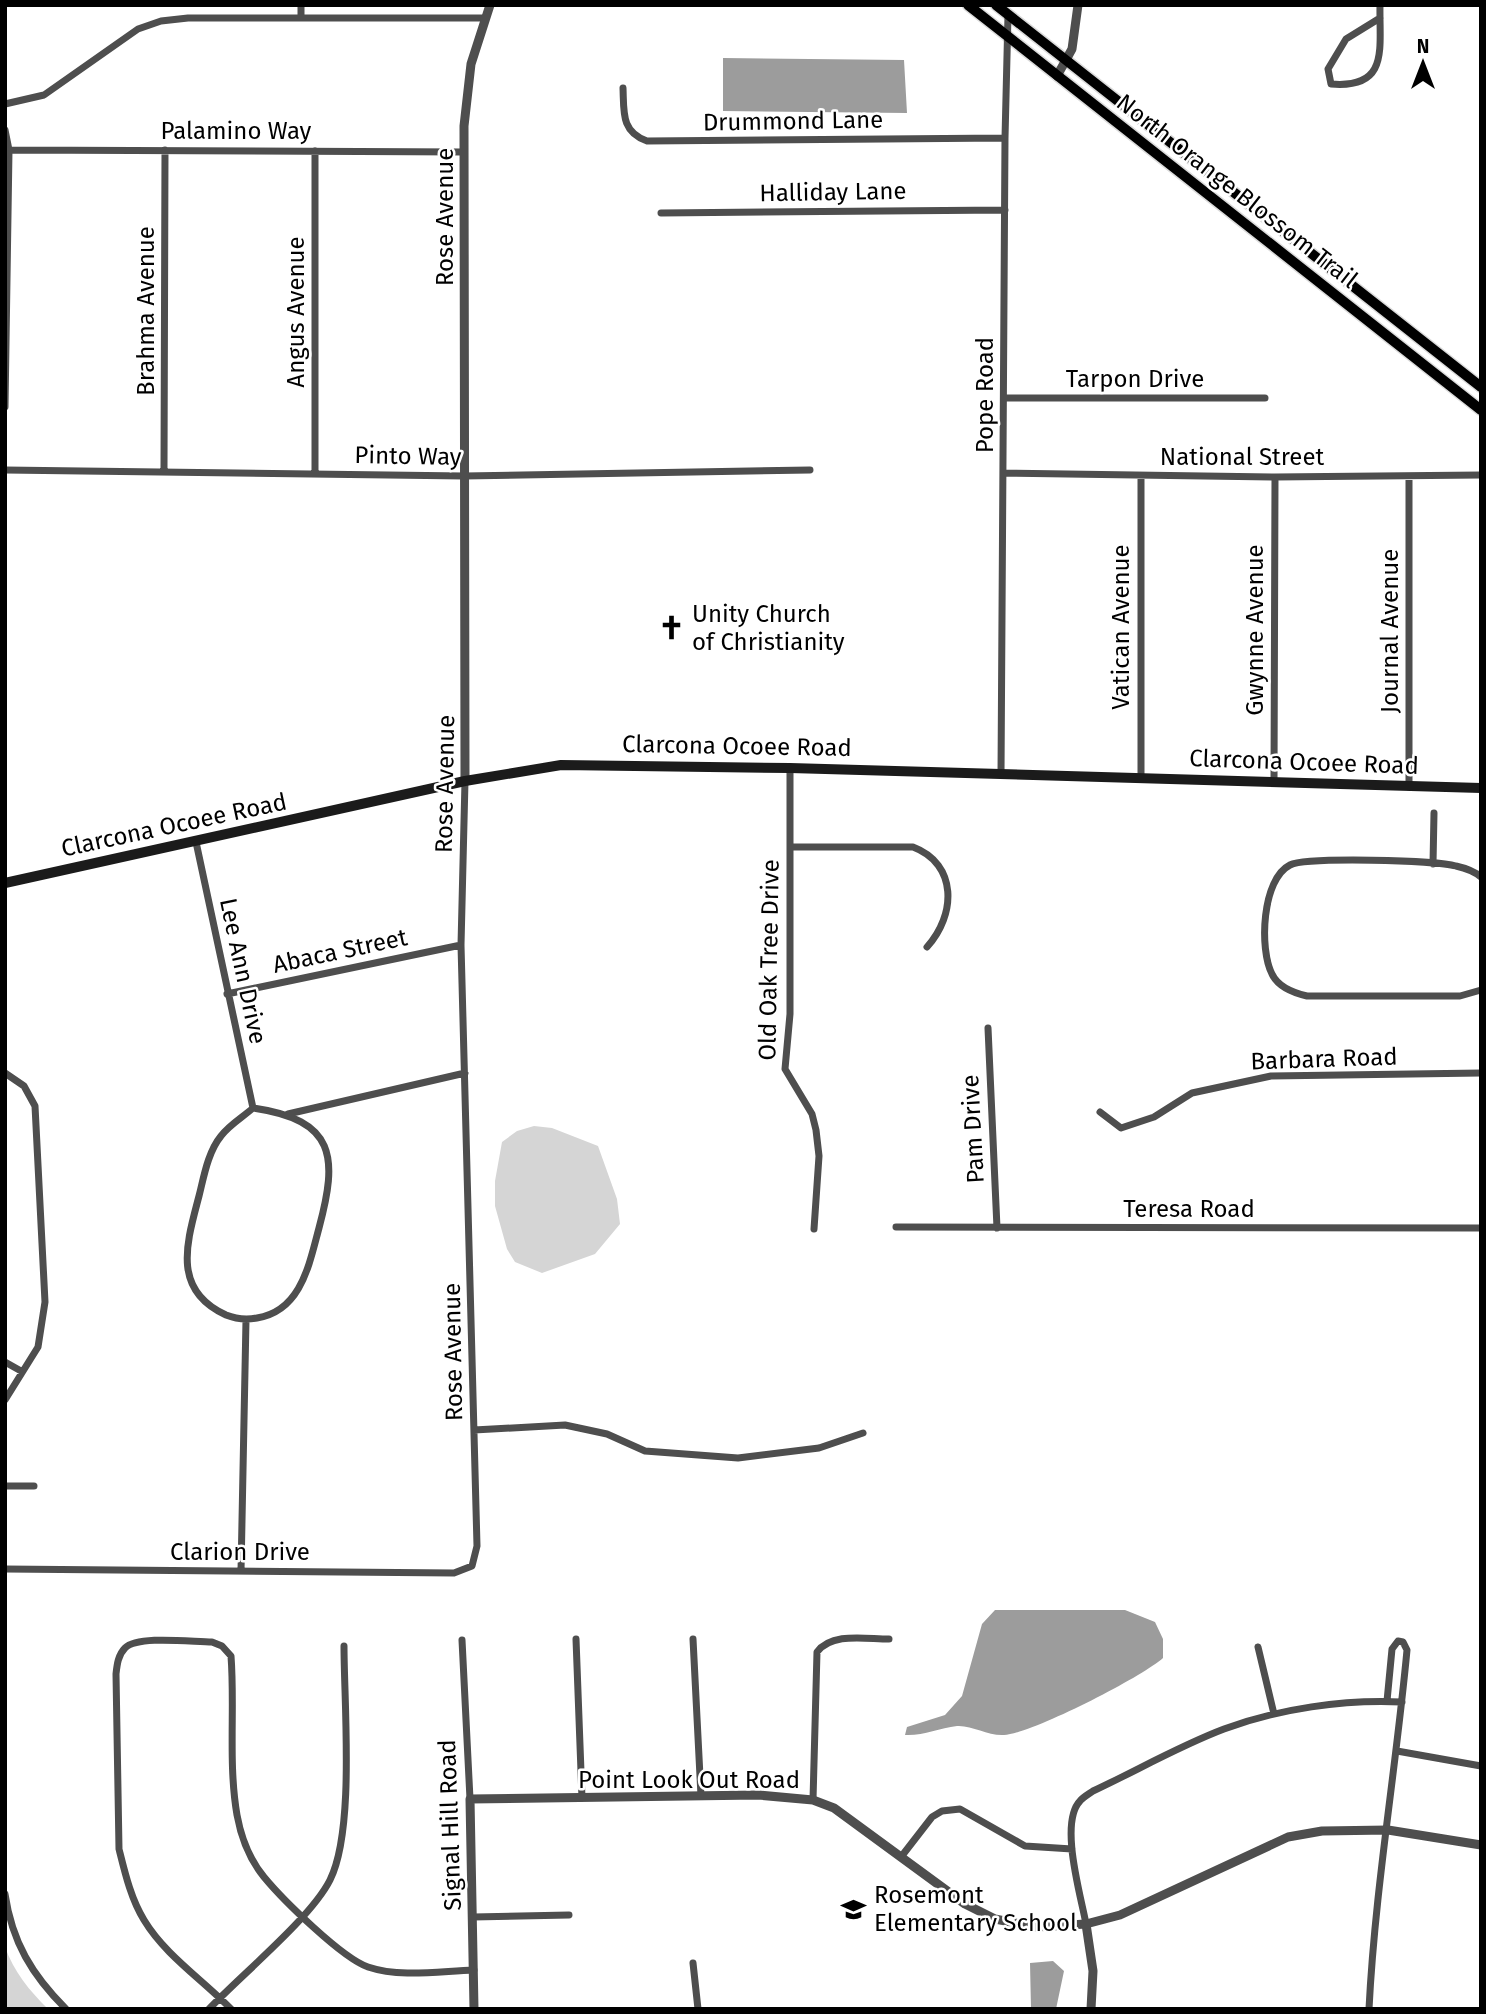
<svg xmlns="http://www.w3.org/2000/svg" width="1486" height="2014" viewBox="0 0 1486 2014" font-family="'Fira Sans',sans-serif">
  <rect width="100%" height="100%" fill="#fff"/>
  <path fill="#d5d5d5" d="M534 1126 552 1128 598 1146 617 1199 620 1224 595 1254 542 1273 515 1262 507 1249 495 1206V1181L502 1142 517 1131Z
    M5 1947C14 1972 29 1990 48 2009H5Z"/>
  <path fill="#9c9c9c" d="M723 58 904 60 907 113 723 111Z
    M995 1610H1125L1155 1622 1163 1639V1658C1142 1677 1031 1734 1004 1735 988 1736 972 1725 957 1726 939 1728 923 1736 905 1735L907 1727 945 1715 962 1696 982 1624Z
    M1053 1961 1064 1971 1056 2009H1031L1030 1963Z"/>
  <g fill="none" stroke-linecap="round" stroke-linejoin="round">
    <defs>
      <path id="primary" d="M968 5 1481 410
        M996 5 1481 387"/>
    </defs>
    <use href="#primary" stroke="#dbdbdb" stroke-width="13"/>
    <path stroke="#4e4e4e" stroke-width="7" d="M301 5V18
      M1380 18 1346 39 1328 69 1331 84C1390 89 1379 48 1380 5
      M623 88C624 112 621 132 647 141L1005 138
      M5 104 44 95 138 29 161 21 188 18H484
      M5 130 9 150 5 407
      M9 150 464 152
      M661 213 1005 210
      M1005 398H1265
      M5 470 464 476 810 470
      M164 471 165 150
      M1004 473 1275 477 1481 475
      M315 474V151
      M1141 476V778
      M1409 476V787
      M790 768V1014L785 1069 812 1114 816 1130 819 1156 814 1229
      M1001 774 1005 138 1008 15
      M1274 782 1275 477
      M196 842 253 1108
      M790 847H913C958 864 956 915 927 947
      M1433 864 1434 813
      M1481 877C1474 871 1465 868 1456 866 1436 860 1306 857 1290 865 1262 879 1259 949 1272 974 1278 987 1294 993 1307 996H1460L1481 990
      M227 994 461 945
      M988 1028 997 1228
      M5 1073 24 1086 35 1106 45 1302 38 1347 5 1400
      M253 1108C336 1120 338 1157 319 1228 309 1265 301 1311 257 1318 246 1320 236 1319 226 1315 171 1290 187 1242 199 1196 204 1176 208 1152 221 1136 229 1125 243 1117 253 1108Z
      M1100 1112 1121 1128 1154 1117 1192 1093 1271 1076 1481 1073
      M288 1114 465 1073
      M896 1227 1481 1228
      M5 1362 21 1371
      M474 1430 565 1425 607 1434 645 1451 738 1458 819 1448 863 1433
      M5 1486H34
      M5 1569 454 1573 472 1566 477 1546 461 945 465 781
      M241 1571 246 1320
      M576 1639 582 1798
      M693 1639 701 1796
      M462 1640 470 1799
      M1258 1647 1274 1714
      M1397 1751 1481 1766
      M813 1800 817 1652C832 1632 865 1639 889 1639
      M901 1857 932 1817 942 1811 960 1809 1025 1846 1072 1849
      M5 1894C12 1942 32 1975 66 2009
      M473 1917 569 1915
      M1086 1924C1081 1896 1059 1823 1080 1801 1083 1797 1089 1794 1093 1791 1136 1771 1179 1746 1224 1729 1278 1709 1344 1699 1402 1702
      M693 1963 698 2009
      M209 2009C241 1975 311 1918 330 1880 355 1830 344 1705 344 1646
      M231 2009C203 1980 165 1955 144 1920 131 1899 125 1873 119 1849L116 1674C117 1665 118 1655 125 1648 138 1635 192 1642 212 1642L222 1646 231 1656C235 1708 228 1763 237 1815 241 1837 250 1860 264 1877 283 1900 342 1958 368 1967 401 1978 440 1971 474 1970
      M1369 2009C1375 1889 1396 1769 1407 1650L1403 1642 1398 1641 1392 1649 1387 1701"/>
    <path stroke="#4e4e4e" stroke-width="9" d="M1057 76 1072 49 1078 5
      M465 781 464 126 471 64 490 5
      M1086 1924 1093 1971 1091 2009
      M474 2009 470 1799 758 1795 813 1800 834 1808 965 1904 995 1919 1036 1927 1086 1924 1120 1915 1288 1837 1322 1831 1388 1830 1481 1845"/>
    <path stroke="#1b1b1b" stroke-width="10" d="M5 883 465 781 561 765 790 768 1481 788"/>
    <use href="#primary" stroke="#000" stroke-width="10"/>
  </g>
  <defs>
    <symbol id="church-bare" viewBox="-9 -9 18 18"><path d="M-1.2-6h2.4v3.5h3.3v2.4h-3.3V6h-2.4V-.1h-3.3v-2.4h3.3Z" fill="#000" stroke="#fff" stroke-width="2.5" paint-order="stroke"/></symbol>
    <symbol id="school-bare" viewBox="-9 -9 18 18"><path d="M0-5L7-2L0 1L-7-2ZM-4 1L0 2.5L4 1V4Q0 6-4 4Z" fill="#000" stroke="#fff" stroke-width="2.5" paint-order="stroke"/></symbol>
  </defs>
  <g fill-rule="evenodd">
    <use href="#church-bare" x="654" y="610" width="35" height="35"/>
    <use href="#school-bare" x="836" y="1892" width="35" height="35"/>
  </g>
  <g text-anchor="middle" stroke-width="5" stroke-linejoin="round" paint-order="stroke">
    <g font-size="24" fill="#000" stroke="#fff">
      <text transform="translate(793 121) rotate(-1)" y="8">Drummond Lane</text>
      <text x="236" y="139">Palamino Way</text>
      <text transform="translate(1237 191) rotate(38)" y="8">North Orange Blossom Trail</text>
      <text transform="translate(833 192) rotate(-1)" y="8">Halliday Lane</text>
      <text transform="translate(445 217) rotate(-90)" y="8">Rose Avenue</text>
      <text transform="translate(146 311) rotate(-90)" y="8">Brahma Avenue</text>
      <text transform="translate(296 312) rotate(-90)" y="8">Angus Avenue</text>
      <text x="1135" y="387">Tarpon Drive</text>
      <text transform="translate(985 395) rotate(-90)" y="8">Pope Road</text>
      <text transform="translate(408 456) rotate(1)" y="8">Pinto Way</text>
      <text x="1242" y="465">National Street</text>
      <text transform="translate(1121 627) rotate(-90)" y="8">Vatican Avenue</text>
      <text transform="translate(1255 630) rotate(-90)" y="8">Gwynne Avenue</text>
      <text transform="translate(1390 631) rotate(-90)" y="8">Journal Avenue</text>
      <text transform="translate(737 746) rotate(1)" y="8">Clarcona Ocoee Road</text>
      <text transform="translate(1304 762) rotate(2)" y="8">Clarcona Ocoee Road</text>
      <text transform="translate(445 784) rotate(-89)" y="8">Rose Avenue</text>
      <text transform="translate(174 825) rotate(-12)" y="8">Clarcona Ocoee Road</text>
      <text transform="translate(340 951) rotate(-12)" y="8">Abaca Street</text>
      <text transform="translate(769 960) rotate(-89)" y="8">Old Oak Tree Drive</text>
      <text transform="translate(243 971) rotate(78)" y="8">Lee Ann Drive</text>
      <text transform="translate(1324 1059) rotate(-2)" y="8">Barbara Road</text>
      <text transform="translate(973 1129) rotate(-93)" y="8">Pam Drive</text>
      <text x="1189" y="1217">Teresa Road</text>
      <text transform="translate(453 1352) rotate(-91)" y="8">Rose Avenue</text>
      <text x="240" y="1560">Clarion Drive</text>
      <text x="689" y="1788">Point Look Out Road</text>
      <text transform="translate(450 1825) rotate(-92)" y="8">Signal Hill Road</text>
    </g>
    <g font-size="24" fill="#000" stroke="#fff" text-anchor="start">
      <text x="692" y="622">Unity Church<tspan x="692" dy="28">of Christianity</tspan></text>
      <text x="874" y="1903">Rosemont<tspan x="874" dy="28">Elementary School</tspan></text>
    </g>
  </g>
  <rect width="1486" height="2014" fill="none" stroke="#000000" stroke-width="14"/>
  <g transform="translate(1423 63)" stroke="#ffffff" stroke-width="5" paint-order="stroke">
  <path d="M0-5L12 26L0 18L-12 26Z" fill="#000000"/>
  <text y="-10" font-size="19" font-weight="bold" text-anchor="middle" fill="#000000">N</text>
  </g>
</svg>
